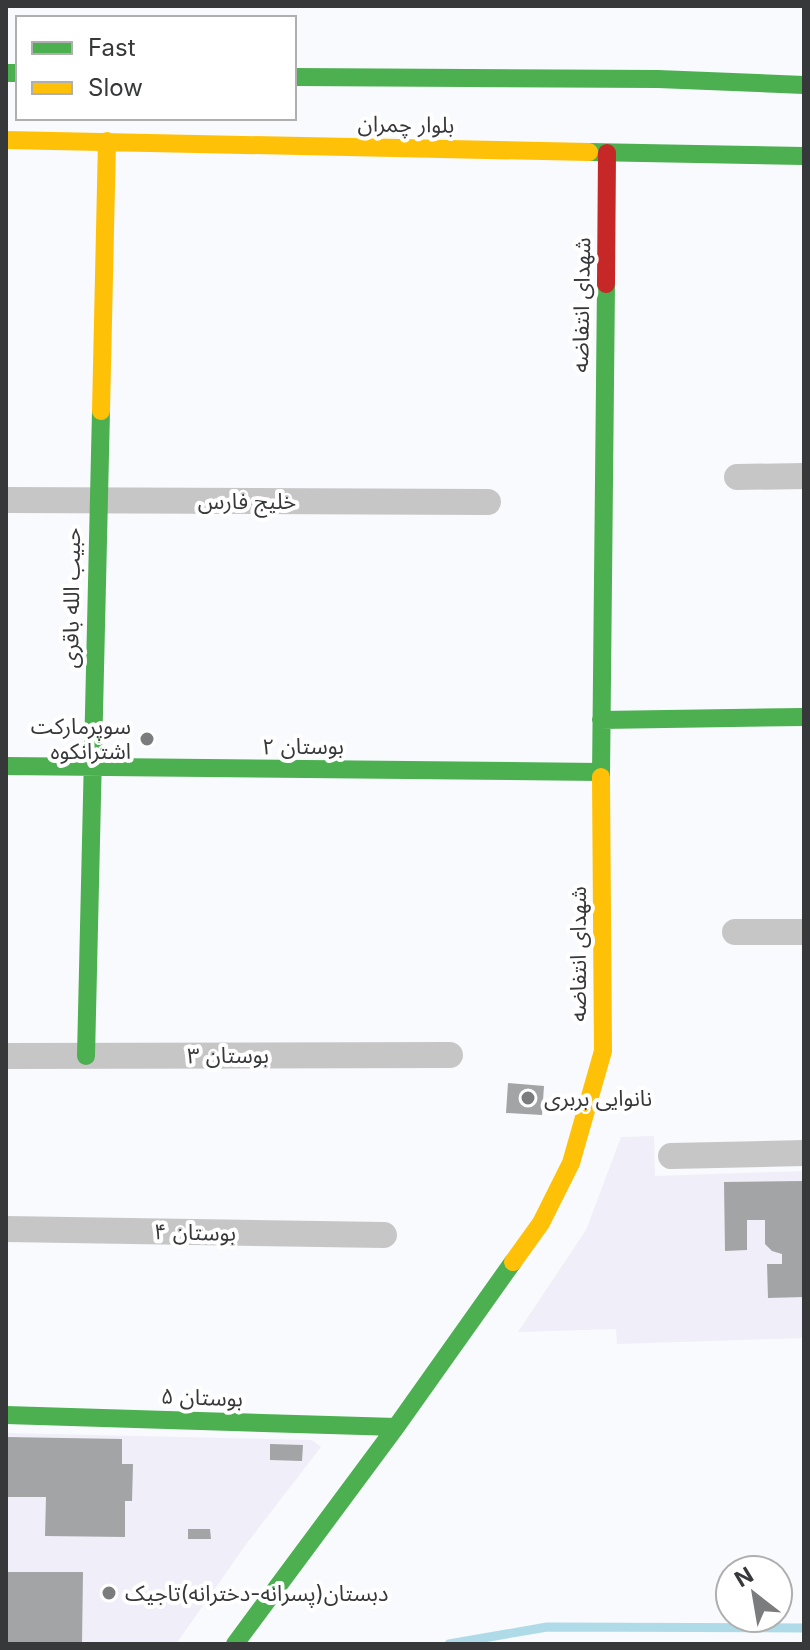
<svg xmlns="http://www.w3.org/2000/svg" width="810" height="1650" viewBox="0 0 810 1650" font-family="Inter,'Noto Sans Arabic',sans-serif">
  <rect width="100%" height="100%" fill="#f8fafd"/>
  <path fill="#f0eef9" d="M654 1136 655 1176 804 1171V1338L617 1344 616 1329 518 1332 586 1230 621 1137Z
    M6 1433 312 1440 321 1447 247 1543 176 1644H6Z"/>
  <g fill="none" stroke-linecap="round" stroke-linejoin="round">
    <path stroke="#afdbe9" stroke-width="9" d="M449 1644 547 1627 804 1628"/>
  </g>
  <path fill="#a2a4a6" d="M508 1083 544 1086 542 1115 506 1113Z
    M804 1181V1297L768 1298 767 1264H782V1254L772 1251 765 1244V1220H747V1250L725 1251 724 1182Z
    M6 1437 122 1439V1464H133L132 1501H125V1537L45 1536 46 1497H6Z
    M270 1444 303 1445 302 1461 270 1460Z
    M188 1529H210L211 1539H188Z
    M6 1572H83L82 1644 6 1643Z"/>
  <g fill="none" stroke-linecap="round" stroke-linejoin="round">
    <path stroke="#c7c6c7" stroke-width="26" d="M737 477 804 476
      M6 500 488 502
      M735 932H804
      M6 1056 450 1055
      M671 1156 804 1153
      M6 1229 384 1235"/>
    <path stroke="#4caf50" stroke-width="18" d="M6 73H18
      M294 77 658 79 804 85
      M589 152 804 156
      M601 720 804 717
      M6 766 601 772
      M601 777 606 284
      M86 1056 101 411
      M6 1415 396 1427
      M235 1644 396 1427 513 1262"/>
    <path stroke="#ffc107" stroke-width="18" d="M6 140 589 152
      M101 411 107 141
      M513 1262 541 1223 571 1163 603 1051 601 777"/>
    <path stroke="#c62828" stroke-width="18" d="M606 284 607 153"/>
  </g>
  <g fill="#7b7c7e" stroke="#fff" stroke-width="3">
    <circle cx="147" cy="739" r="8"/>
    <circle cx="528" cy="1098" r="8"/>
    <circle cx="109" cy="1593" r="8"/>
  </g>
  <g text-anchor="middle" stroke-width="8" stroke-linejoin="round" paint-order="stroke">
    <g font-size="22" fill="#37383a" stroke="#fff">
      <text transform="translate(406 124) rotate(1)" y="8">بلوار چمران</text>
      <text transform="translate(581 305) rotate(-89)" y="8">شهدای انتفاضه</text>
      <text x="247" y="509">خلیج فارس</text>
      <text transform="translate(71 598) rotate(-89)" y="8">حبیب الله باقری</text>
      <text x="303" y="754">بوستان ۲</text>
      <text transform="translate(578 954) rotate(-90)" y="8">شهدای انتفاضه</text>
      <text x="228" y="1063">بوستان ۳</text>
      <text transform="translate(195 1232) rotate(1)" y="8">بوستان ۴</text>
      <text transform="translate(202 1397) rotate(2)" y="8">بوستان ۵</text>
    </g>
    <g font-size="22" fill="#37383a" stroke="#fff" text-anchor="start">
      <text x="131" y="734" text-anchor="end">سوپرمارکت<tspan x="131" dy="25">اشترانکوه</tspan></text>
      <text x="544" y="1106">نانوایی بربری</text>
      <text x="125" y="1601">دبستان(پسرانه-دخترانه)تاجیک</text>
    </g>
  </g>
  <rect width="810" height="1650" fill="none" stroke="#37383a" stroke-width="16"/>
  <rect x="16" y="16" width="280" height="104" fill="#ffffff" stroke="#afafb0" stroke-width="2"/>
  <rect x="32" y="42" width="40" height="12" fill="#4caf50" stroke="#afafb0" stroke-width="2"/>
  <text x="88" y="56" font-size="24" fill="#37383a">Fast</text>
  <rect x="32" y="82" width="40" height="12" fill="#ffc107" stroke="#afafb0" stroke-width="2"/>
  <text x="88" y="96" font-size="24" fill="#37383a">Slow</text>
  <g transform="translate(754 1594) rotate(329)"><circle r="38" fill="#ffffff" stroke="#afafb0" stroke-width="2"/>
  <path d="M0-6L14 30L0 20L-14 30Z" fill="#7b7c7e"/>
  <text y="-12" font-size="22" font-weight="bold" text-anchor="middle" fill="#37383a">N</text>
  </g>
</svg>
